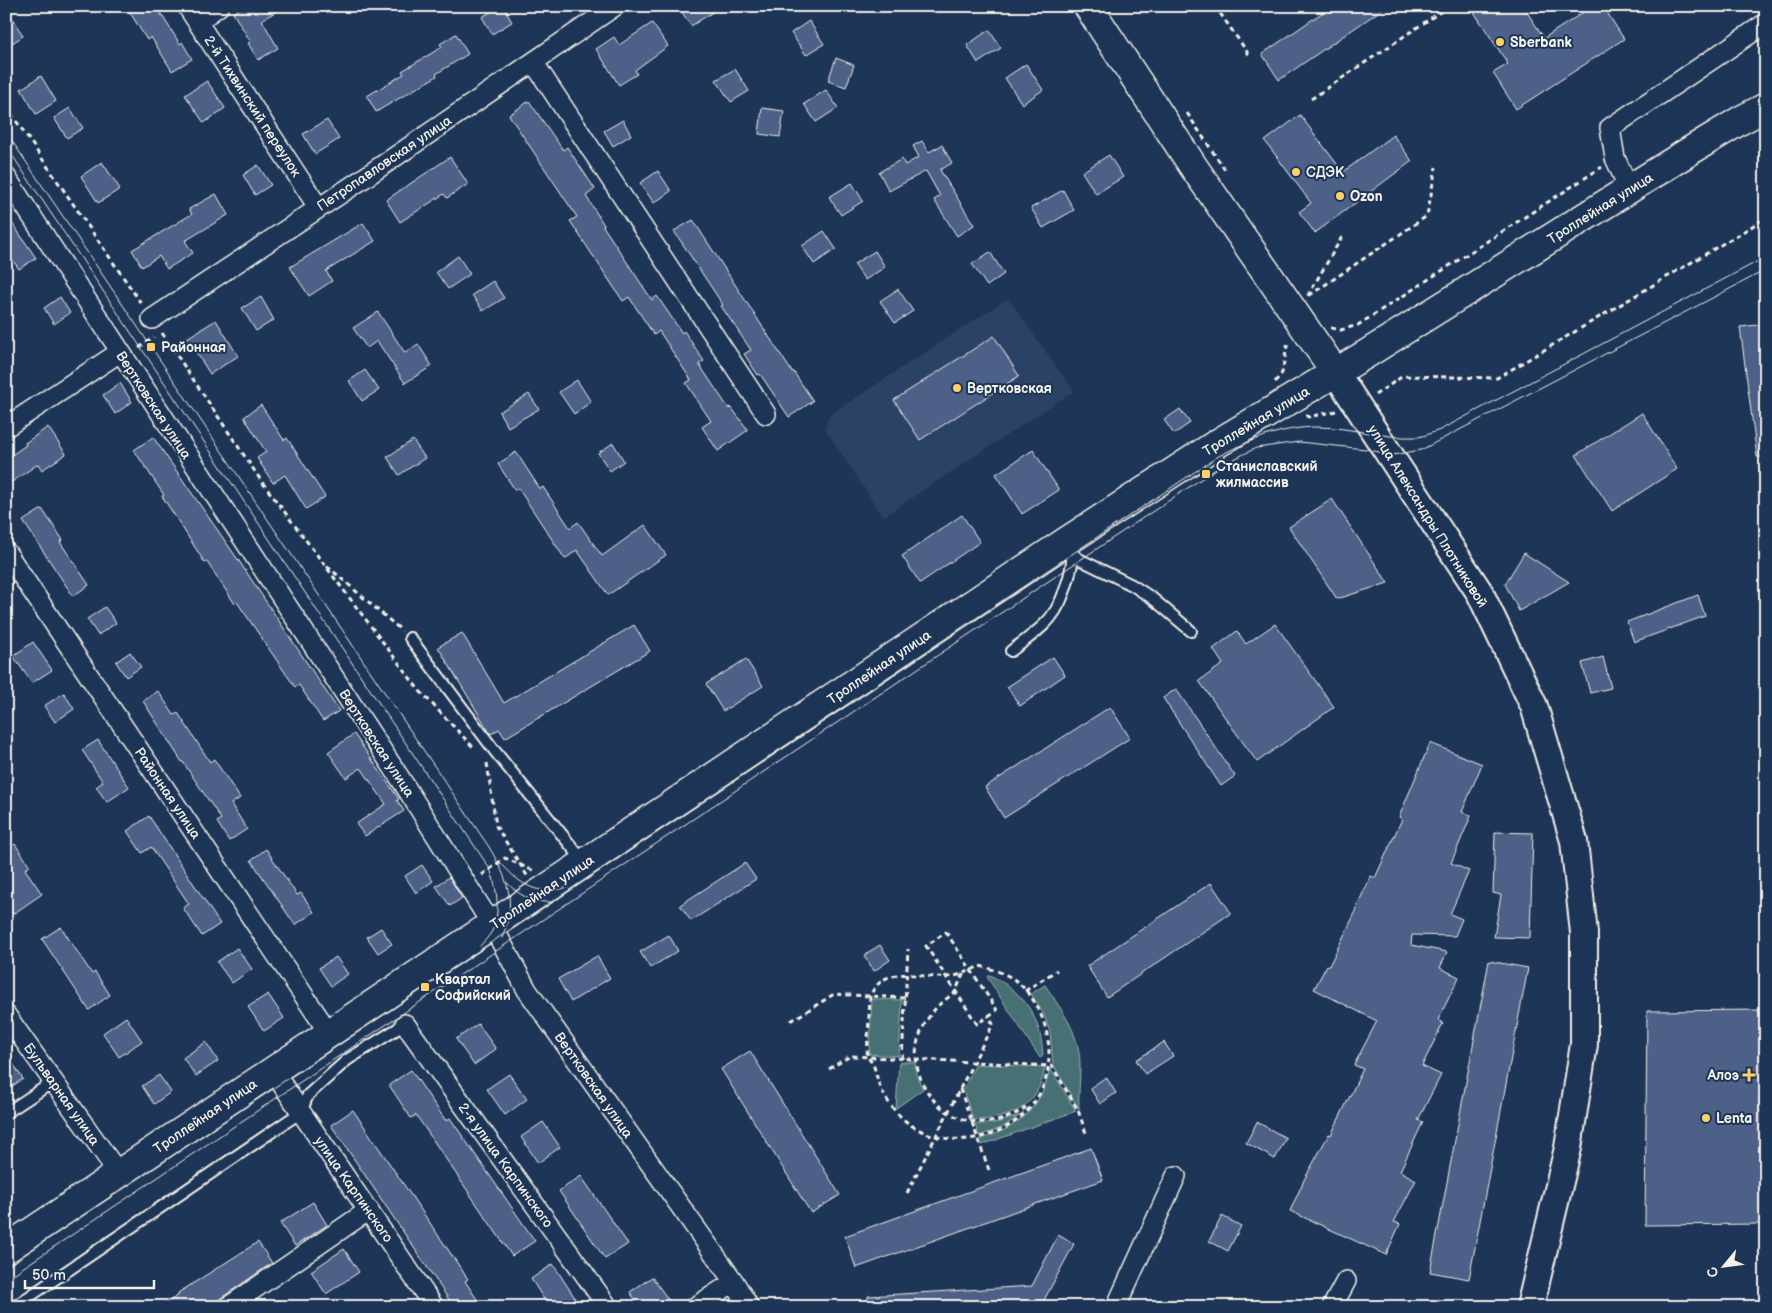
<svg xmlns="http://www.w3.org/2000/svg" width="1772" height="1313" viewBox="0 0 1772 1313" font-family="'Balsamiq Sans',sans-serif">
  <rect width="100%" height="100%" fill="#1d3557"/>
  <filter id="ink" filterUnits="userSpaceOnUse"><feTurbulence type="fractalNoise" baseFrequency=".02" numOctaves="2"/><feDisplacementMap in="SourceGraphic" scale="10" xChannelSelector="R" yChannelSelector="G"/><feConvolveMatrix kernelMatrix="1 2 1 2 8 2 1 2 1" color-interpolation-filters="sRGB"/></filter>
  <g filter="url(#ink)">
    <path fill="#2b4265" d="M1008 298 1074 391 883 517 825 429 828 416Z"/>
    <path fill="#476f74" stroke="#9eb0ae" d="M990 975C1025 993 1041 1017 1043 1056L1040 1058 987 977Z
      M1045 985C1064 1014 1081 1034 1080 1070 1080 1084 1078 1096 1079 1110L1053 1064 1050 1032 1044 1015 1031 994Z
      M872 999 902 1000 899 1056 869 1054Z
      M899 1062H915L916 1074 923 1089 896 1108Z
      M976 1064 1045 1067C1039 1107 1010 1120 973 1120L963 1090Z
      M1050 1068 1076 1111 982 1145 980 1139C1018 1128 1042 1108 1050 1068Z
      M1020 1115 1002 1128 979 1136 975 1124C991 1125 1005 1121 1020 1115Z"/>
    <path fill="#4d6087" stroke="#f4f1e8" d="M126 6H156L180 44 182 42 192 59 172 71 151 37 147 40Z
      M244 6H285L262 20 278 48 258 60 248 43 251 42 233 13Z
      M501 6H503L512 22 492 34 482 17Z
      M678 6H722L691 26Z
      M1332 6H1387L1279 80 1262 54Z
      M1470 6H1523L1544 38 1593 6H1603L1624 39 1516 109 1493 73 1508 64Z
      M6 8 23 36 6 47Z
      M809 21 824 44 806 55 791 33Z
      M652 23 668 46 635 70 637 74 619 85 596 49 614 37 619 45Z
      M989 30 1001 48 978 63 967 45Z
      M456 34 468 54 436 74 437 76 376 112 367 96 404 74 402 71 442 47 440 44Z
      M836 58 854 65 846 87 828 81Z
      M1026 64 1043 90 1022 104 1005 78Z
      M735 69 749 91 731 102 716 80Z
      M41 76 56 101 36 114 21 89Z
      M207 81 225 108 204 123 185 95Z
      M826 90 838 108 816 122 804 104Z
      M529 101 563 150 567 147 595 189 586 196 604 225 603 226 652 300 657 296 682 333 684 331 704 361 699 364 729 409 731 407 748 430 718 451 702 427 711 421 686 383 691 380 659 331 654 335 629 297 623 301 570 221 577 217 509 115Z
      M70 108 83 128 67 138 54 118Z
      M762 108 784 111 780 137 759 134Z
      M1300 115 1343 172 1393 135 1412 161 1315 233 1299 212 1311 203 1265 141Z
      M327 120 339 139 315 154 303 134Z
      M623 120 631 135 613 146 604 131Z
      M922 141 929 152 942 145 952 163 940 170 974 225 957 236 934 200 940 196 926 171 889 191 879 172 902 159 905 165 919 157 913 146Z
      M1109 155 1123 177 1096 194 1082 172Z
      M450 157 468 184 447 198 444 194 400 222 386 200Z
      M102 162 120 189 98 203 81 176Z
      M258 165 271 185 255 195 243 175Z
      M658 171 671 191 654 203 640 183Z
      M852 183 863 201 841 215 829 197Z
      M1063 190 1074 210 1043 228 1031 208Z
      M216 194 228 215 185 241 193 253 167 269 159 256 142 267 132 250 192 214 189 209Z
      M6 214 36 258 19 269 6 250Z
      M693 220 792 372 793 371 813 401 789 417 760 374 758 375 744 354 751 350 721 306 723 305 674 231Z
      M363 223 375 241 326 271 332 281 309 296 290 267Z
      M824 231 836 249 814 264 802 246Z
      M875 251 885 267 865 280 854 264Z
      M990 252 1004 274 987 286 972 264Z
      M458 256 470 274 448 289 436 272Z
      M493 281 504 298 483 311 472 295Z
      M898 289 913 311 895 323 880 301Z
      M60 297 70 313 54 324 44 308Z
      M261 297 274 320 256 331 242 308Z
      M378 312 405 353 418 344 432 366 405 383 377 341 367 348 353 328Z
      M216 320 238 356 210 374 187 338Z
      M1766 324V457H1757L1740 327Z
      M994 336 1019 376 920 440 894 400Z
      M365 370 379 390 362 401 349 381Z
      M577 380 591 402 574 414 559 392Z
      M120 383 132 402 115 414 103 395Z
      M529 394 539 409 508 427 499 412Z
      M261 405 284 440 287 438 325 497 306 509 285 475 273 483 257 458 266 452 244 417Z
      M1180 409 1190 423 1174 434 1164 420Z
      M1642 413 1677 469 1612 511 1576 455Z
      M48 427 66 454 42 470 38 464 6 486V459L26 445 25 443Z
      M153 437 241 564 339 711 323 721 299 685 295 687 237 602 235 604 207 562 205 563 162 496 164 495 134 450Z
      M413 440 425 458 399 475 387 457Z
      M613 443 624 461 610 471 598 453Z
      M1033 450 1059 490 1022 514 996 474Z
      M516 452 540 489 543 487 570 528 578 522 602 556 645 525 666 555 608 595 577 550 565 559 518 488 515 490 498 464Z
      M1332 499 1388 583 1337 599 1289 527Z
      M42 509 63 540 60 542 89 585 73 596 23 521Z
      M962 515 980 542 920 583 902 556Z
      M1524 553 1569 582 1519 611 1505 584Z
      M1698 595 1705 616 1634 642 1627 622Z
      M105 607 116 623 98 635 87 619Z
      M1275 624 1334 707 1257 762 1199 681 1223 664 1213 649 1237 631 1246 644Z
      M634 625 650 651 505 738 499 729 491 734 490 733 438 647 462 633 504 703Z
      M33 642 52 670 32 683 13 656Z
      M130 652 141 667 126 677 116 662Z
      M1053 657 1065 675 1020 706 1007 687Z
      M1603 657 1611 688 1590 693 1582 663Z
      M746 659 763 686 723 711 706 684Z
      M1176 689 1235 776 1221 786 1163 698Z
      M158 691 174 715 178 713 210 762 214 759 240 798 231 804 247 829 229 841 217 822 221 819 183 762H182L143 701Z
      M64 693 74 709 55 722 44 706Z
      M1110 707 1130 738 1004 818 985 787Z
      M354 734 399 799 397 800 404 811 365 836 356 824 386 804 361 768 346 778 328 752Z
      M98 740 129 787 107 802 96 787 103 782 82 750Z
      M1430 743 1482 764 1462 812 1471 816 1451 863 1469 871 1450 914 1462 919 1455 936 1412 935 1411 945 1447 952 1440 968 1459 977 1438 1020 1443 1023 1422 1066 1441 1075 1418 1120 1423 1122 1400 1171 1416 1180 1394 1222 1400 1224 1386 1255 1290 1211 1304 1180 1329 1134 1331 1135 1363 1069 1354 1065 1377 1021 1314 989 1327 965 1329 966 1357 909 1356 908 1371 876 1375 878 1402 819 1399 817Z
      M149 816 220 924 202 936 183 908 189 904 151 847 142 853 127 831Z
      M1495 832 1533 833 1530 938 1494 937 1501 895 1493 893Z
      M15 844 30 866 25 869 42 894 13 914 6 905V850Z
      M266 849 297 895 301 893 314 912 295 925 251 860Z
      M745 863 756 879 691 921 680 905Z
      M422 865 433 881 416 893 405 876Z
      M449 877 462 898 450 906 436 886Z
      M1211 883 1231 913 1107 997 1087 966Z
      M61 927 92 974 95 972 110 995 89 1010 42 939Z
      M381 928 392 944 378 953 367 937Z
      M669 935 678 951 650 968 640 952Z
      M880 945 890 960 874 971 864 955Z
      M237 948 252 969 232 983 217 962Z
      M597 956 610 978 571 1002 558 979Z
      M336 957 348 974 331 986 319 968Z
      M1489 961 1528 968 1469 1279 1430 1272Z
      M268 994 284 1018 264 1031 248 1007Z
      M1766 1010V1224L1645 1225 1647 1011Z
      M126 1017 142 1041 119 1057 103 1033Z
      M478 1024 496 1049 474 1065 456 1039Z
      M206 1042 218 1061 196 1076 183 1058Z
      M1164 1042 1173 1056 1145 1074 1136 1060Z
      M750 1051 840 1195 811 1213 721 1069Z
      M6 1053 23 1079 6 1090Z
      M411 1070 446 1121 450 1118 535 1241 512 1256 416 1115 411 1118 389 1085Z
      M509 1074 527 1099 505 1115 487 1089Z
      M159 1075 171 1092 154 1104 142 1086Z
      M1106 1077 1116 1093 1100 1104 1090 1088Z
      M353 1110 468 1279 465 1281 482 1307H454L331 1125Z
      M543 1122 560 1147 538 1163 521 1137Z
      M1257 1122 1286 1138 1275 1159 1246 1143Z
      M1091 1148 1103 1180 856 1268 845 1236Z
      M581 1176 628 1244 605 1259 559 1191Z
      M313 1202 327 1225 295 1246 280 1223Z
      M1222 1216 1241 1226 1228 1251 1209 1241Z
      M1058 1235 1074 1244 1043 1302 975 1307H868V1296L1032 1286Z
      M258 1242 272 1263 227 1294 207 1307H160L179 1295 178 1293Z
      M344 1249 359 1272 326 1294 311 1271Z
      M553 1264 575 1298 561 1307H549L531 1279Z
      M652 1277 670 1302 663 1307H640L630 1292Z"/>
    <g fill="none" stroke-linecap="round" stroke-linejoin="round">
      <defs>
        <path id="service" d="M1072 553 1079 559 1132 585 1152 598 1191 631
          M410 638 494 750 584 862
          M1011 651C1043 627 1058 619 1069 577 1071 568 1074 560 1071 551
          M6 1113 53 1082
          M14 1307 301 1112 308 1095 347 1060 405 1024"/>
        <path id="minor" d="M187 6 318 207
          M198 21 219 6
          M534 63 766 414
          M6 177 400 778 492 925 527 990 734 1282 749 1307
          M1629 189 1615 158 1610 128 1766 23
          M152 319 361 180 615 6
          M6 427 120 352
          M6 552 329 1033
          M6 1015 119 1174
          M405 1024 608 1307
          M273 1071 434 1307
          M228 1307 369 1210
          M695 1307 734 1282
          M1116 1307 1176 1176
          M1332 1307 1346 1281"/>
        <path id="secondary" d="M1336 373 1480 593 1534 706 1574 841 1584 933V1044L1568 1148 1530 1307"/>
        <path id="primary" d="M1088 6 1193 166 1336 373
          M6 1249 1067 541 1218 443 1368 353 1693 149 1741 120 1766 107"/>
      </defs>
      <use href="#service" stroke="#f4f1e8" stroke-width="14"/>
      <use href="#minor" stroke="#f4f1e8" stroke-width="22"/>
      <use href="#secondary" stroke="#f4f1e8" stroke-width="30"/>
      <use href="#primary" stroke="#f4f1e8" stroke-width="31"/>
      <path stroke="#f4f1e8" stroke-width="3" stroke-dasharray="5 4" stroke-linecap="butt" d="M1215 6 1250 56
        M1311 99 1443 10
        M6 106 143 306
        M1187 113 1225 170
        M1342 237 1307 297 1427 216 1436 167
        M1331 328 1341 330 1358 325 1602 167
        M162 333 262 482 419 690 473 747
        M139 348 154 337
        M1275 382 1282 373 1288 341
        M1375 395 1403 376 1497 378 1766 218
        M1306 415 1308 417 1336 411
        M327 566 402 631
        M487 763 496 826 528 877
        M482 875 505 858 534 871
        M946 932 997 1010 977 1024 926 946Z
        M980 966C991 969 1002 972 1012 978 1044 1000 1057 1048 1044 1084 1024 1137 953 1156 908 1123 895 1113 885 1099 879 1084 875 1073 876 1065 867 1057L870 996C886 962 919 979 947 977 960 976 969 971 980 966Z
        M963 974C960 980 958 987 955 992 950 997 942 1001 937 1007 928 1016 922 1028 918 1040 908 1080 940 1122 981 1122 998 1123 1014 1116 1028 1106
        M1025 991 1057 970
        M791 1021 834 994 905 998
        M902 1059 908 949
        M829 1069 850 1056 1052 1066 1078 1110 1087 1136
        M960 1089 989 1170
        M907 1193 993 1024 988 1016"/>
      <use href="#service" stroke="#1d3557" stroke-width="10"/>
      <use href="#minor" stroke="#1d3557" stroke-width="19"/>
      <use href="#secondary" stroke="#1d3557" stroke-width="26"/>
      <use href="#primary" stroke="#1d3557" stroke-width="28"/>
      <path stroke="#f4f1e8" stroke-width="1" d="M6 132 489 847C508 879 517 901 502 938
        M6 146 490 869C496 883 500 909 495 923 493 933 486 939 480 946
        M501 863C520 885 538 897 568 887
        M506 882C520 896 532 903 552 902
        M6 1267 1217 457C1249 440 1282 427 1318 427 1351 427 1384 439 1418 437 1425 436 1433 432 1440 430L1766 257
        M6 1279 1222 465 1256 448 1299 442 1365 449 1393 455 1421 450 1766 270"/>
    </g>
  </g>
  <g fill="#ffd166" stroke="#1d3557" stroke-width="2">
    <circle cx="1500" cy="42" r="5"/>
    <circle cx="1296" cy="172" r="5"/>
    <circle cx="1340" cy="196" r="5"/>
    <rect x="146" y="342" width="10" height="10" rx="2.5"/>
    <circle cx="957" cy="388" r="5"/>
    <rect x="1201" y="469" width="10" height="10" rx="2.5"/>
    <rect x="420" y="982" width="10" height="10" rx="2.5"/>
    <path d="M1746.5 1067.5h5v5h5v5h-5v5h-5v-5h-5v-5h5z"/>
    <circle cx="1706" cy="1118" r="5"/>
  </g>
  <g text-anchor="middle" stroke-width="4" stroke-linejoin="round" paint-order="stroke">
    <g font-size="14" font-weight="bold" fill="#f4f1e8" stroke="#1d3557" text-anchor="start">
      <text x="1510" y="47">Sberbank</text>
      <text x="1306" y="177">СДЭК</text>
      <text x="1350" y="201">Ozon</text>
      <text x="161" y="352">Районная</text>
      <text x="967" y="393">Вертковская</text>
      <text x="1216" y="471">Станиславский<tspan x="1216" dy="16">жилмассив</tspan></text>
      <text x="435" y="984">Квартал<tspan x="435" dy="16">Софийский</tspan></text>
      <text x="1739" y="1080" text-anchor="end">Алоэ</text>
      <text x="1716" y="1123">Lenta</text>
    </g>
    <g font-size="14" fill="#f4f1e8" stroke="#1d3557">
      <text transform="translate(253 106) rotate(57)" y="5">2-й Тихвинский переулок</text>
      <text transform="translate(384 163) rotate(-34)" y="5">Петропавловская улица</text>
      <text transform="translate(1600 208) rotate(-32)" y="5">Троллейная улица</text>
      <text transform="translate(154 405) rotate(57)" y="5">Вертковская улица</text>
      <text transform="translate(1256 421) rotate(-31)" y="5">Троллейная улица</text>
      <text transform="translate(1428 516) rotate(58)" y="5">улица Александры Плотниковой</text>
      <text transform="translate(879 667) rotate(-34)" y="5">Троллейная улица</text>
      <text transform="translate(377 743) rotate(57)" y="5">Вертковская улица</text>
      <text transform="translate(168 793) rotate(56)" y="5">Районная улица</text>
      <text transform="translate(542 892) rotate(-34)" y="5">Троллейная улица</text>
      <text transform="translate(594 1085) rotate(55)" y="5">Вертковская улица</text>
      <text transform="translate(62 1094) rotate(55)" y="5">Бульварная улица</text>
      <text transform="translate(205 1116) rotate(-34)" y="5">Троллейная улица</text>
      <text transform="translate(506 1165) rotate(54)" y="5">2-я улица Карпинского</text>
      <text transform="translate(354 1189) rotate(55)" y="5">улица Карпинского</text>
    </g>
  </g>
  <rect width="1772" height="1313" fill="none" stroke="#1d3557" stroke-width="25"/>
  <rect x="12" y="12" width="1747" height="1288" fill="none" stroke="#f4f1e8" stroke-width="2" filter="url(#ink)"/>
  <g transform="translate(1724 1266) rotate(241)" stroke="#1d3557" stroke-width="4" paint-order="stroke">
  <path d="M0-4L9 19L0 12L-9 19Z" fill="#f4f1e8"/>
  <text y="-8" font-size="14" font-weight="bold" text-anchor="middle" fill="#f4f1e8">С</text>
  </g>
  <path d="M25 1280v8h129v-8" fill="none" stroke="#f4f1e8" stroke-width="2.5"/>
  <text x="32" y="1280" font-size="15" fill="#f4f1e8" stroke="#1d3557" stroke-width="4" paint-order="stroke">50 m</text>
</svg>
